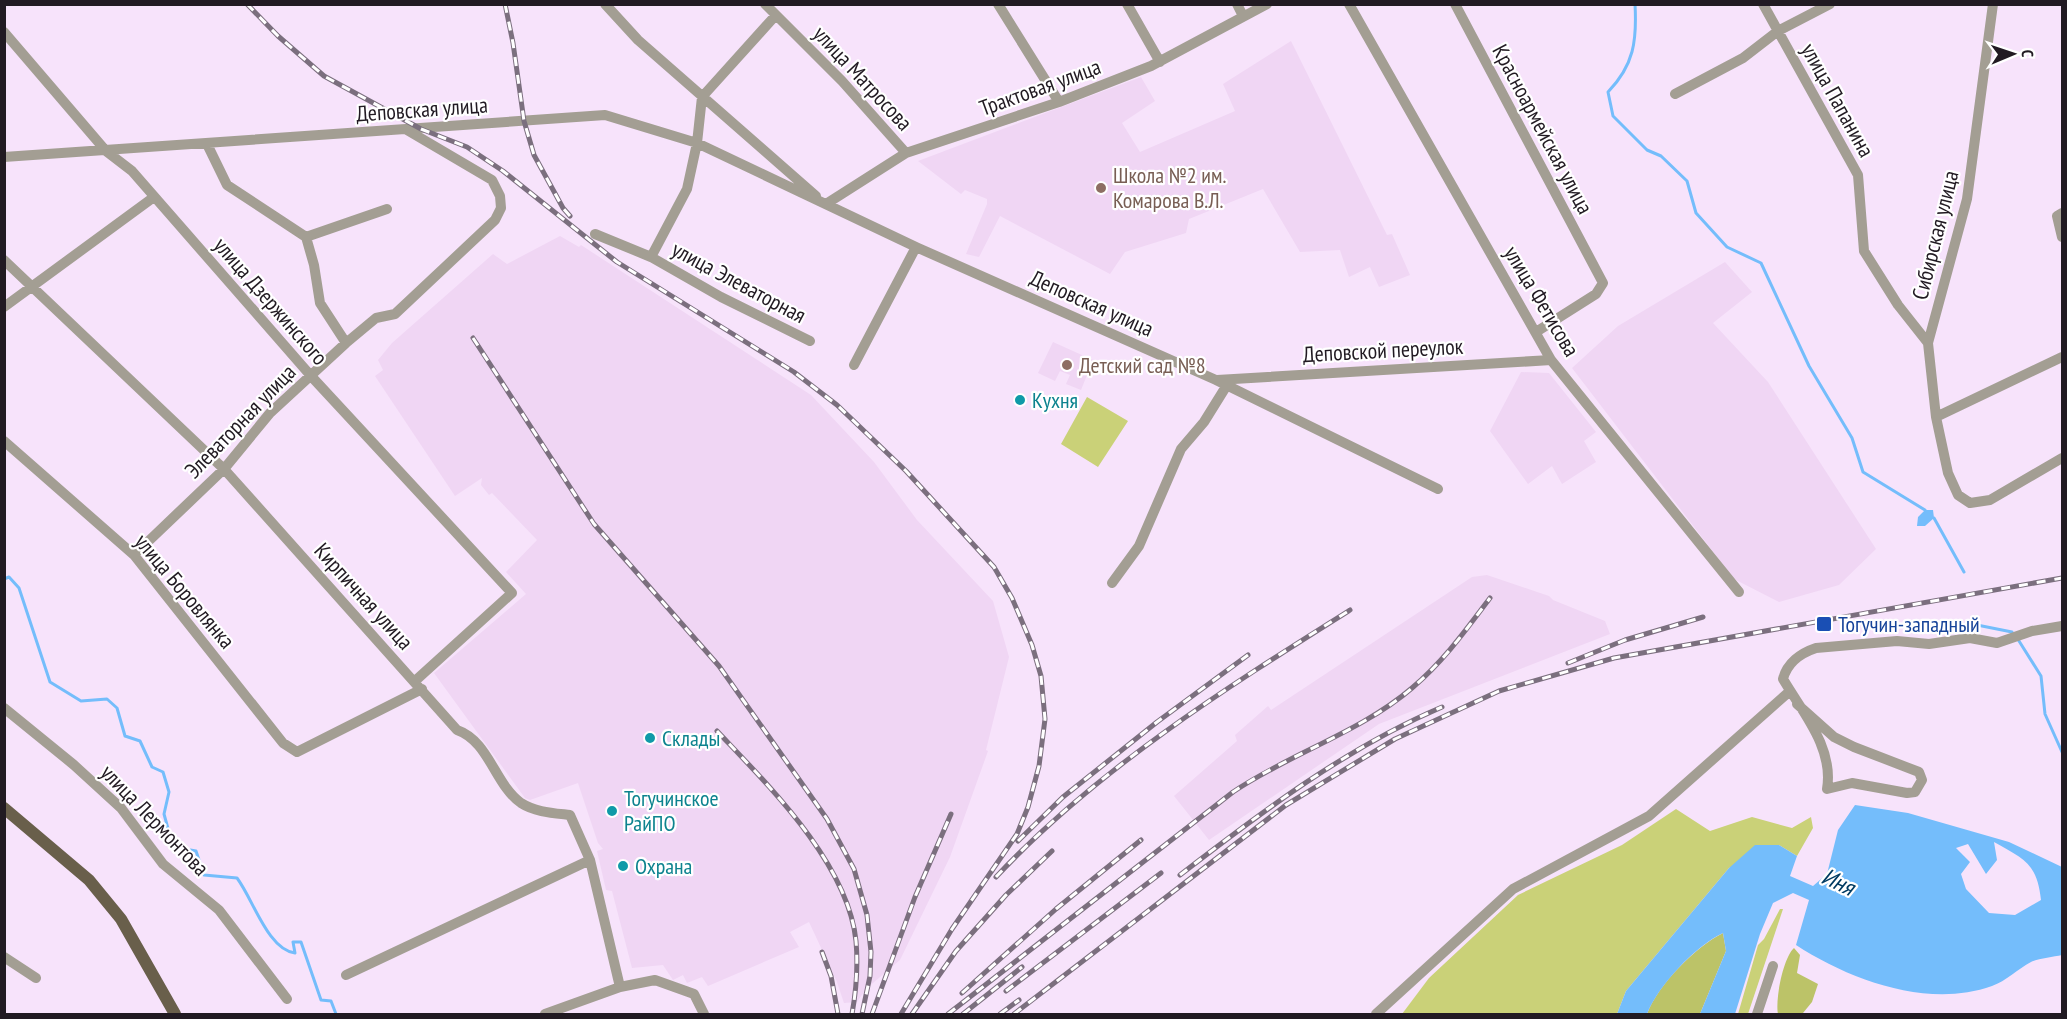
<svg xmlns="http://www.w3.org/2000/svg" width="2067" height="1019" viewBox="0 0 2067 1019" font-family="'PT Sans Narrow',sans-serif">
  <rect width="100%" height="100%" fill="#f7e3fb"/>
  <path fill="#f0d6f4" d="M1291 41 1387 235 1392 234 1410 275 1379 287 1370 267 1349 277 1340 250 1300 252 1263 189 1189 219 1186 233 1125 252 1110 274 1000 216 979 257 966 254 987 204V199L965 190 961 194 918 161 1141 77 1155 101 1122 123 1140 152 1235 111 1223 84Z
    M560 236 579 247 581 245 811 395 874 462 917 520 993 601 1009 657 986 750 988 751 950 857 900 960 866 989 857 1002 844 1003 837 982 809 922 790 932 799 947 708 986 702 977 687 983 683 975 673 980 663 965 632 968 612 891 606 890 597 851 603 849 598 843 578 783 530 800 525 798 434 673 526 594 506 572 537 540 492 493 489 495 481 485 482 478 455 496 375 376 383 370 378 360 392 343 493 254 507 264Z
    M1725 262 1752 292 1713 323 1768 382 1876 549 1839 585 1779 602 1734 579 1572 368 1618 326Z
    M1053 342 1093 360 1081 390 1066 384 1070 375 1060 371 1055 381 1038 373Z
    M1521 372 1549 373 1596 432 1584 441 1596 462 1562 484 1552 466 1528 484 1490 431Z
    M1487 575 1549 596 1553 600 1605 621 1610 634 1379 724 1209 840 1174 796 1237 741 1235 735 1268 706 1271 710 1472 577Z"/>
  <path fill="#cad178" d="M1087 397 1128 421 1098 467 1061 444Z
    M1676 809 1710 831 1752 817 1792 828 1811 817 1813 828 1797 856 1779 845 1729 868 1626 991 1617 1014H1402L1429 978 1518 895 1622 845Z
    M1780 909H1783L1748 1014H1738L1758 945 1764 939Z"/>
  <path fill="#bcc368" d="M1723 933 1726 951 1700 1014H1647C1658 985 1695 947 1723 933Z
    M1794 948 1800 955 1797 973 1818 984 1812 1002 1803 1013 1778 1014C1775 1000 1783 958 1794 948Z"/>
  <path fill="#74bdfb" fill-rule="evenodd" d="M1925 510H1933L1934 518 1925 526H1917L1918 517Z
    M1855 805 1908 813 2009 842 2062 867V955C2053 957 2040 958 2031 962 2018 969 2006 981 1992 986 1928 1009 1850 980 1796 945L1809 900 1793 893 1773 903 1760 934 1735 1014H1700L1726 951 1723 933C1695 946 1658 986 1647 1014H1617L1626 991 1729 868 1755 845H1779L1797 856 1790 876 1813 886 1827 874 1838 830ZM1994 842C2024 859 2037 863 2041 900L2015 915 1989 913 1966 889 1961 874 1970 862 1956 848 1968 844 1986 874 1997 860Z"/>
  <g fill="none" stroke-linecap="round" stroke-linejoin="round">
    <path stroke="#74bdfb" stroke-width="3" d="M1635 4C1637 41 1634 65 1608 92L1613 116 1647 150 1661 156 1687 181 1696 213 1727 247 1761 263 1809 366 1852 438 1863 472 1925 510
      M1934 518 1964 572
      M4 579 9 577 19 588 50 682 81 701 107 699 117 708 125 736 140 741 152 767 163 772 169 792 164 814 173 847 196 851 204 875 237 878C253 899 268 950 295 953L293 942H301L321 1000 331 1001 336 1014
      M1976 620 1977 625 2012 632
      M2019 641 2041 676 2045 714 2062 752"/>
    <path stroke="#a39e93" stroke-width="10" d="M605 4 638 40 816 196
      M765 4 842 81 906 153
      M998 4 1059 102
      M1127 4 1160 62
      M1237 4 1243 16
      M1349 4 1551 360 1739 592
      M1455 4 1603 283 1596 294 1536 332
      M1763 4 1858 175 1864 251 1898 305 1928 343
      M1993 4 1967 199 1928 343 1936 417 1948 473 1958 495 1970 503 1990 500 2062 458
      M4 32 106 151 132 171 311 376 512 593 415 681
      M1675 94 1743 58 1778 31 1830 4
      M207 144 227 185 306 237 314 265 320 303 346 343
      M4 157 605 115 697 143 916 247 1216 380 1438 489
      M826 204 906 153 1059 102 1151 66 1267 4
      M2062 213 2057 216 2062 237
      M595 234 651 257 687 189 697 143 702 97 776 15
      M306 237 387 209
      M651 257 721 297 810 341
      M4 260 224 469 457 730C489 741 495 785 521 803 535 812 553 813 570 815L590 860 620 987
      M4 307 154 197
      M854 365 916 247
      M1217 380 1551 360
      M1936 417 2062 357
      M4 441 134 555 283 743 297 752 422 689
      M134 555 224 469 270 413 346 343 376 318 395 314 495 220 501 208 500 196 492 180 407 130
      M1112 583 1139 546 1181 449 1204 422 1227 385
      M1797 704 1834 737 1854 747 1919 772 1922 780 1915 792 1907 793 1852 783 1827 789C1834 748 1803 713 1783 679 1787 663 1801 653 1816 648L1897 641 1929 644 1970 638 1997 643 2032 631 2062 626
      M4 708 74 765 121 808 163 864 219 910 287 999
      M4 957 36 978
      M346 975 590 860
      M545 1014 620 987 655 980 694 994 704 1014
      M1376 1014 1513 889 1649 816 1790 691
      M1757 1014 1773 966"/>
    <path stroke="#695f4b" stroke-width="12" d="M4 808 89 880 121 919 175 1014"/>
    <defs>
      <path id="rail" d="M247 4 278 36 324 76 421 129 467 147 503 171 617 262 794 372 837 405 906 471 994 567 1012 598 1032 645 1041 676 1045 719 1039 766 1028 807 1017 834 952 929 901 1014
        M505 4 513 43 524 121 534 155 563 208 570 216
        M473 338 594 524 719 666 827 819 854 869 867 915 871 952 870 976 862 1014
        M1568 663 1625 640 1703 617
        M717 731C768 785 848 863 856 941 858 964 856 992 852 1014
        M1018 841 1063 797 1157 722 1248 655
        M1180 875C1263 811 1346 748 1442 707
        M996 877C1097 769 1226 688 1350 610
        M822 952 831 976 838 1014
        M1006 991 1161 873
        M962 993 1056 909 1141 840
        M872 1014 915 897 951 814
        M912 1014 956 951 1006 895 1052 851
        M948 1014 1233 792C1289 754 1361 732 1412 688 1443 662 1466 630 1490 598
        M963 1014 1022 967
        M1000 1014 1019 1000
        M1014 1014 1286 805 1395 739 1499 691 1614 658 2062 578"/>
    </defs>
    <use href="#rail" stroke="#7b6f7e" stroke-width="5"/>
    <use href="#rail" stroke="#fff" stroke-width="3" stroke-dasharray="9" stroke-linecap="butt"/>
  </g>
  <g fill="#8d6e63" stroke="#fff" stroke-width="2">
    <circle cx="1101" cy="188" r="6"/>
    <circle cx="1067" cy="365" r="6"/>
  </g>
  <g fill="#0f9aa8" stroke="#fff" stroke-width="2">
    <circle cx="1020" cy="400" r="6"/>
    <circle cx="650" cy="738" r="6"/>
    <circle cx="612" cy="811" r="6"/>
    <circle cx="623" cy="866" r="6"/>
  </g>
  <rect fill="#1a4fb4" stroke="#fff" stroke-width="2" x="1816" y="616" width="16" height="16" rx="3"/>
  <g text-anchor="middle" stroke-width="4.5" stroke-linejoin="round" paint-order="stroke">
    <g font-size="22" fill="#211a22" stroke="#fff">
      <text transform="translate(863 78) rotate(47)" y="8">улица Матросова</text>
      <text transform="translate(1040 87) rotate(-20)" y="8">Трактовая улица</text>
      <text transform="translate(1838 100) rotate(61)" y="8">улица Папанина</text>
      <text transform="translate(422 109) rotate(-4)" y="8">Деповская улица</text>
      <text transform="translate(1543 129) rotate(62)" y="8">Красноармейская улица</text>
      <text transform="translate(1935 235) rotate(-76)" y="8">Сибирская улица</text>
      <text transform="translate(739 282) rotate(28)" y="8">улица Элеваторная</text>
      <text transform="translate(271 301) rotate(49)" y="8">улица Дзержинского</text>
      <text transform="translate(1542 301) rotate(59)" y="8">улица Фетисова</text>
      <text transform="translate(1092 303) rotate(24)" y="8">Деповская улица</text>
      <text transform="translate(1383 350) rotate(-3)" y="8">Деповской переулок</text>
      <text transform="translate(240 421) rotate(-46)" y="8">Элеваторная улица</text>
      <text transform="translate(185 591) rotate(50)" y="8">улица Боровлянка</text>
      <text transform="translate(364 596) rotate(48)" y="8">Кирпичная улица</text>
      <text transform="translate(155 820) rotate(46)" y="8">улица Лермонтова</text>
    </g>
    <g font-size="22" fill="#785e54" stroke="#fff" text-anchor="start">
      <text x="1113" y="183">Школа №2 им.<tspan x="1113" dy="25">Комарова В.Л.</tspan></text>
      <text x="1079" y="373">Детский сад №8</text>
    </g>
    <g font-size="22" fill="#0d838f" stroke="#fff" text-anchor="start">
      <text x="1032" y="408">Кухня</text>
      <text x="662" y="746">Склады</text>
      <text x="624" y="806">Тогучинское<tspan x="624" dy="25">РайПО</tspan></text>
      <text x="635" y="874">Охрана</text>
    </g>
    <g font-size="22" fill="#164399" stroke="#fff" text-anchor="start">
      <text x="1838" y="632">Тогучин-западный</text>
    </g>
    <g font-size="24" font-style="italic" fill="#003b62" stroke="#fff">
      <text transform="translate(1838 882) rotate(25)" y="8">Иня</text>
    </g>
  </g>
  <rect width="2067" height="1019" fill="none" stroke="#211a22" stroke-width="12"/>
  <g transform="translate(2013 54) rotate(88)" stroke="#ffffff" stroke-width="4.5" paint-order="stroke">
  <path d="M0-4.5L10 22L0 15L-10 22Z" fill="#211a22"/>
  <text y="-9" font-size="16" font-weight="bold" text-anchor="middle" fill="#211a22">С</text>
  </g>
</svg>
